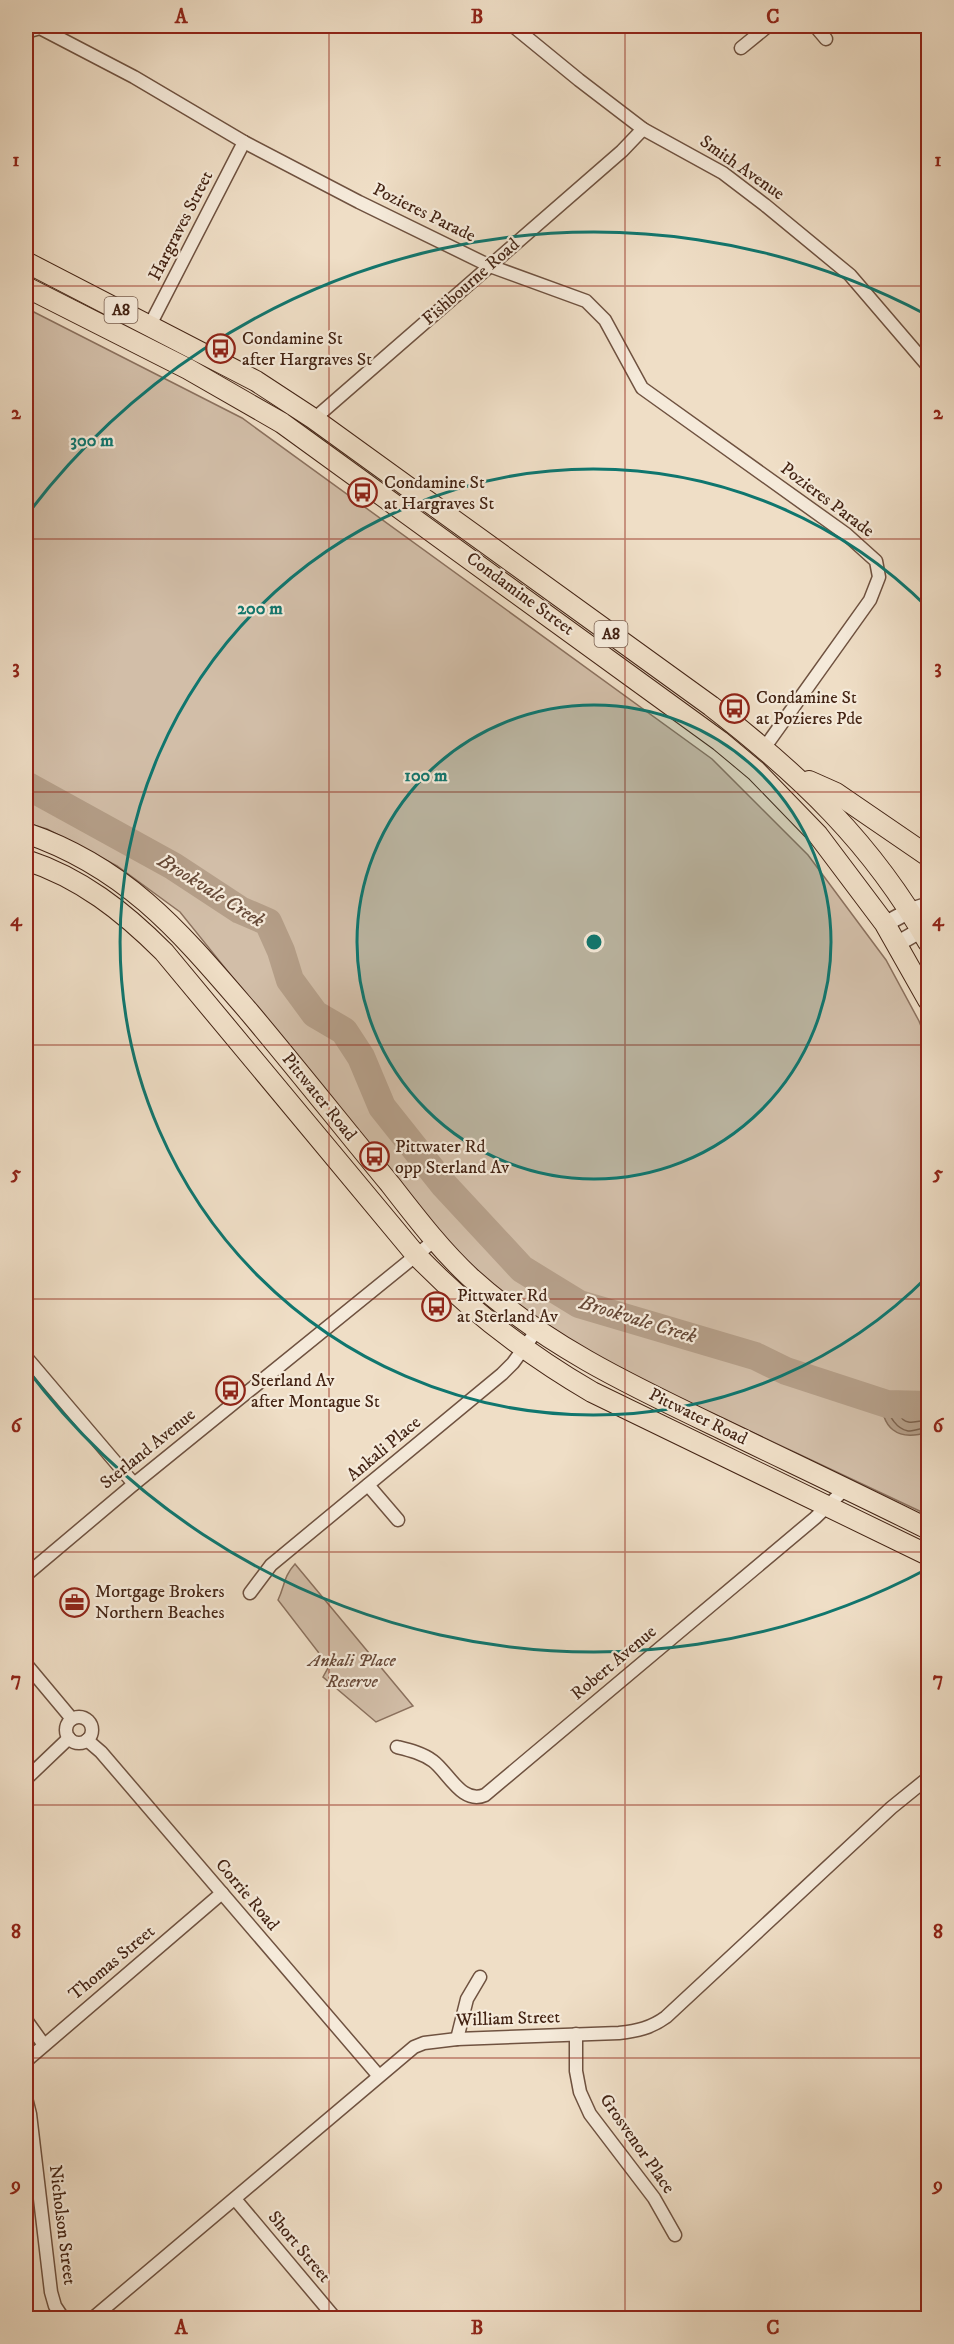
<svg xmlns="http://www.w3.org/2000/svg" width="954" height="2344" viewBox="0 0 954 2344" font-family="'IM FELL DW Pica',serif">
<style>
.green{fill:#d2bea8;stroke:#8b715e;stroke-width:1.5}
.water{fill:#b59f89;stroke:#886e5a;stroke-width:1.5}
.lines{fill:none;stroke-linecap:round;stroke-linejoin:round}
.shore{stroke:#7c624e;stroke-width:1.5}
.river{stroke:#b59f89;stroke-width:28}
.minor-casing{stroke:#6f5240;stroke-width:15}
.tertiary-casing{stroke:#6f5240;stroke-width:18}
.primary-casing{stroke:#442414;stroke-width:22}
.trunk-casing{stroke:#442414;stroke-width:22}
.minor{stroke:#f5eada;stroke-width:12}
.tertiary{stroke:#f5eada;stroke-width:15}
.primary{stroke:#efdec6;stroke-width:20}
.trunk{stroke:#efdec6;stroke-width:20}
.grid{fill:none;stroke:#8f2418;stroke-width:1.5;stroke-opacity:0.55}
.ring{fill:none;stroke:#0f766e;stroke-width:3}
.labels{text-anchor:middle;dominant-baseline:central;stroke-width:4.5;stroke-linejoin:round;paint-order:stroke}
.shield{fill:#f5eada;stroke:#795f4f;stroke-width:1.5}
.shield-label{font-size:16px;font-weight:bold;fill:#442414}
.street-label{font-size:18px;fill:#442414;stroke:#f5eada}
.poi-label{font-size:18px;fill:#442414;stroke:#f5eada;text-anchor:start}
.park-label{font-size:18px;font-style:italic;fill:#684a39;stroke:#f5eada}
.water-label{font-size:20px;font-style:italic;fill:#664937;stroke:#f5eada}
.centre{fill:#0f766e;stroke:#f5eada;stroke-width:3}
.ring-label{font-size:18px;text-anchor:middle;font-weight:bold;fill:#0f766e;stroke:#f5eada;stroke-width:4.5;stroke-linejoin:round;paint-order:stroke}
.neatline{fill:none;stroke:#8f2418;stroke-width:2}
.grid-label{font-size:20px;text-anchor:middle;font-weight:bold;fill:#8f2418}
</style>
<rect width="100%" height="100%" fill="#efdec6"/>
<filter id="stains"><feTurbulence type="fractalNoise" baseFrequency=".00333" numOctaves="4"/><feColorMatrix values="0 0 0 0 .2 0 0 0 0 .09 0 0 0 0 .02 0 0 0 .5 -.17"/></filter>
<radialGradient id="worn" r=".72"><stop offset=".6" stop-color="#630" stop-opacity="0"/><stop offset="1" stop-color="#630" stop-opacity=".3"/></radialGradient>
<!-- green -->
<g class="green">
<path d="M26,308L242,418L712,759L808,855L886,960L919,1021L928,1044V1515L605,1363L505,1296L444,1240L180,912L117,866L47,829L26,823Z"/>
<path d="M295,1564L413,1706L376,1722L323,1677L329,1666L278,1600C285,1586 283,1577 295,1564Z"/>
</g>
<!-- water -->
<path class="water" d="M881,1396L926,1399L928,1397V1432C897,1442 881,1428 881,1396Z"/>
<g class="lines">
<!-- shore -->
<g class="shore">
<path d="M928,1404L890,1402L887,1405C888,1416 897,1429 908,1431C914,1431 922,1428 928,1427"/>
<path d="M928,1412L901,1411L899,1414C905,1427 917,1421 928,1420"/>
</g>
<!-- river -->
<path class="river" d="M26,785L173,866L240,910L268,922L281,951L290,980L315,1014L344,1031L361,1057L382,1107L444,1185L522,1269L579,1304L755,1356L786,1371L887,1404L928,1405"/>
<defs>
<g id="minor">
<path d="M513,26L579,80L643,129L723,173L765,205L850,275L928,366"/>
<path d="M815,26L826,39"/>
<path d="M26,32L40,28L134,77L244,142L359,202L490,266L586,301L605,320L642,388L846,534L876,561L879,577L870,600L765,747"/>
<path d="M741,48L768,26"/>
<path d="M150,325L244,142"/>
<path d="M314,419L622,151L643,129"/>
<path d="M26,1357L134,1484"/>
<path d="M368,1485L398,1520"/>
<path d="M26,1575L134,1484L435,1240"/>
<path d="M250,1593L271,1565L502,1374L513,1363L537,1330"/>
<path d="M26,1664L72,1719"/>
<circle cx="79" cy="1730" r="13"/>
<path d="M87,1740L101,1752L378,2075"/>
<path d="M397,1747C409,1750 422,1753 433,1761C448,1772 462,1805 485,1795L815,1518L846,1488"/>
<path d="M26,1779L69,1738"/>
<path d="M26,2020L44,2045"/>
<path d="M576,2034V2071L580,2092L590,2114L654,2198L675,2235"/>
<path d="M457,2039L467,1999L480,1977"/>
<path d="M26,2061L222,1893"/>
<path d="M26,2098L30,2114L51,2292L55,2306L63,2318"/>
<path d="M235,2199L335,2318"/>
<path d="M93,2318L414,2047L424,2043L457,2039L619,2033C637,2031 651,2028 666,2017L891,1808L928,1778"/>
</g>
<g id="tertiary">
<path d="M885,924L909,911L928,905"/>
<path d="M897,944L928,926"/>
</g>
<g id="primary">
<path d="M26,833C128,868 181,933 250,1013C297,1069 343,1127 390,1184C415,1216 440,1249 470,1277C546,1346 632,1386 724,1430C792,1463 860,1495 928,1529"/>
<path d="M26,860C81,878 123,911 164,952L416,1255C468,1309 527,1354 592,1392L928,1555"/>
</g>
<g id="trunk">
<path d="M26,262L256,381L314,419L711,706C800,775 872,843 928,942"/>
<path d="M26,287L188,369L282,423L720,741L756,771L818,835L885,924L928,1000"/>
<path d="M809,781L836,793L928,856"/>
</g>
</defs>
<!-- minor casing -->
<use href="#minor" class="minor-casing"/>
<!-- tertiary casing -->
<use href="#tertiary" class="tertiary-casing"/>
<!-- primary casing -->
<use href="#primary" class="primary-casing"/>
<!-- trunk casing -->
<use href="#trunk" class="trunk-casing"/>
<!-- minor -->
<use href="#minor" class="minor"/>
<!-- tertiary -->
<use href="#tertiary" class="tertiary"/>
<!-- primary -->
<use href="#primary" class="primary"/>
<!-- trunk -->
<use href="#trunk" class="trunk"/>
</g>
<!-- grid -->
<path class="grid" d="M329,26V2318M625,26V2318M26,286H928M26,539H928M26,792H928M26,1045H928M26,1299H928M26,1552H928M26,1805H928M26,2058H928"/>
<!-- distance rings -->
<circle cx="594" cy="942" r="237" fill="#0f766e" fill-opacity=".12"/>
<g class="ring">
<circle cx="594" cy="942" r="237"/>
<path d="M928 1276A473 473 0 1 1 928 608"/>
<path d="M927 1569A710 710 0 0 1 27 1369M27 515A710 710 0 0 1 927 315"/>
</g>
<!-- icons -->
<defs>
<symbol id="bus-ring" viewBox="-11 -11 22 22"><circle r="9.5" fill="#f5eada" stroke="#8f2418" stroke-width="1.5"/><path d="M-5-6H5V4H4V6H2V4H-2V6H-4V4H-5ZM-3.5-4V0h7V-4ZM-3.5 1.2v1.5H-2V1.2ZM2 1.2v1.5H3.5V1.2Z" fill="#8f2418"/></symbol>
<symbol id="office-ring" viewBox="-11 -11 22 22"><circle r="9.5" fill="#f5eada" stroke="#8f2418" stroke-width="1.5"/><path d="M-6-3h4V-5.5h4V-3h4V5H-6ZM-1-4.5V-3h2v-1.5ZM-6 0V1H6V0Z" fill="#8f2418"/></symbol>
</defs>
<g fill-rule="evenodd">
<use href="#bus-ring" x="204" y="332" width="33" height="33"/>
<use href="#bus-ring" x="346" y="476" width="33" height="33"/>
<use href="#bus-ring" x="718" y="692" width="33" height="33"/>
<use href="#bus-ring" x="358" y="1140" width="33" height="33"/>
<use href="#bus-ring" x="420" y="1290" width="33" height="33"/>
<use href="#bus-ring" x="214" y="1374" width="33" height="33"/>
<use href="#office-ring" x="58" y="1586" width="33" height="33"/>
</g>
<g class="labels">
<!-- shield labels -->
<g class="shield">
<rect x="104.5" y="297" width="33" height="26" rx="4.5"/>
<rect x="594.5" y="621" width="33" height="26" rx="4.5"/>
</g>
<g class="shield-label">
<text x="121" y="310">A8</text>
<text x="611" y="634">A8</text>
</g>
<!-- street labels -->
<g class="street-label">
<text transform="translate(742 168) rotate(35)">Smith Avenue</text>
<text transform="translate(424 213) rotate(26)">Pozieres Parade</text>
<text transform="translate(181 226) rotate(-63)">Hargraves Street</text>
<text transform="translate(471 282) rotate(-41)">Fishbourne Road</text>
<text transform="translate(827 500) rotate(37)">Pozieres Parade</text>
<text transform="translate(520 594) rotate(36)">Condamine Street</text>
<text transform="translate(319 1097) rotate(51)">Pittwater Road</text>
<text transform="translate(698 1417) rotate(26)">Pittwater Road</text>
<text transform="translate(148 1449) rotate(-39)">Sterland Avenue</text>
<text transform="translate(384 1449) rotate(-40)">Ankali Place</text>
<text transform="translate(614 1663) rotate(-40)">Robert Avenue</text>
<text transform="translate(247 1895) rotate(50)">Corrie Road</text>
<text transform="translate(112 1963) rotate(-40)">Thomas Street</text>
<text transform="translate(508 2019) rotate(-2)">William Street</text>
<text transform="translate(637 2144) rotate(55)">Grosvenor Place</text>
<text transform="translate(62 2225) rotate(83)">Nicholson Street</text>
<text transform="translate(299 2247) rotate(50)">Short Street</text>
</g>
<!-- poi labels -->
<g class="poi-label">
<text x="242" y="339">Condamine St<tspan x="242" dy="21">after Hargraves St</tspan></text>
<text x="384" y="483">Condamine St<tspan x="384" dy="21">at Hargraves St</tspan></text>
<text x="756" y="698">Condamine St<tspan x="756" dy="21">at Pozieres Pde</tspan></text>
<text x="395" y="1147">Pittwater Rd<tspan x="395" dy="21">opp Sterland Av</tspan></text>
<text x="457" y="1296">Pittwater Rd<tspan x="457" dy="21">at Sterland Av</tspan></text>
<text x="251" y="1381">Sterland Av<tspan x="251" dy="21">after Montague St</tspan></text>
<text x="95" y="1592">Mortgage Brokers<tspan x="95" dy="21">Northern Beaches</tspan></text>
</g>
<!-- park labels -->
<g class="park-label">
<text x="352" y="1661">Ankali Place<tspan x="352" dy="21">Reserve</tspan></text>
</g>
<!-- water labels -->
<g class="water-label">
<text transform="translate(211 891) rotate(32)">Brookvale Creek</text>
<text transform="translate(638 1320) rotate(17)">Brookvale Creek</text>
</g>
</g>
<circle cx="594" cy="942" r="9" class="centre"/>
<g class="ring-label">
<text x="92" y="446">300 m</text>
<text x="260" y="614">200 m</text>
<text x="426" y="781">100 m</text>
</g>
<!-- margin -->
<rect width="954" height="2344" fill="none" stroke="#efdec6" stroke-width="66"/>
<rect x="33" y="33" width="888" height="2278" class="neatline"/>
<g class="grid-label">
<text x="181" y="23">A</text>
<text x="477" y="23">B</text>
<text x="773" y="23">C</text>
<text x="16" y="166">1</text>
<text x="938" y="166">1</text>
<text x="16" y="419">2</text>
<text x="938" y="419">2</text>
<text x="16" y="673">3</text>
<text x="938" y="673">3</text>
<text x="16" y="926">4</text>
<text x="938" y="926">4</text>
<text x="16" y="1179">5</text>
<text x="938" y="1179">5</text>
<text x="16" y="1432">6</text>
<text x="938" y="1432">6</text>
<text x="16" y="1685">7</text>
<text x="938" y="1685">7</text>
<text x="16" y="1938">8</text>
<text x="938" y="1938">8</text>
<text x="16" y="2191">9</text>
<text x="938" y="2191">9</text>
<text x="181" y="2334">A</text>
<text x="477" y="2334">B</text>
<text x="773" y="2334">C</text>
</g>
<rect width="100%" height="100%" filter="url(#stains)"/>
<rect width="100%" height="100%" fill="url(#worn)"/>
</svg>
